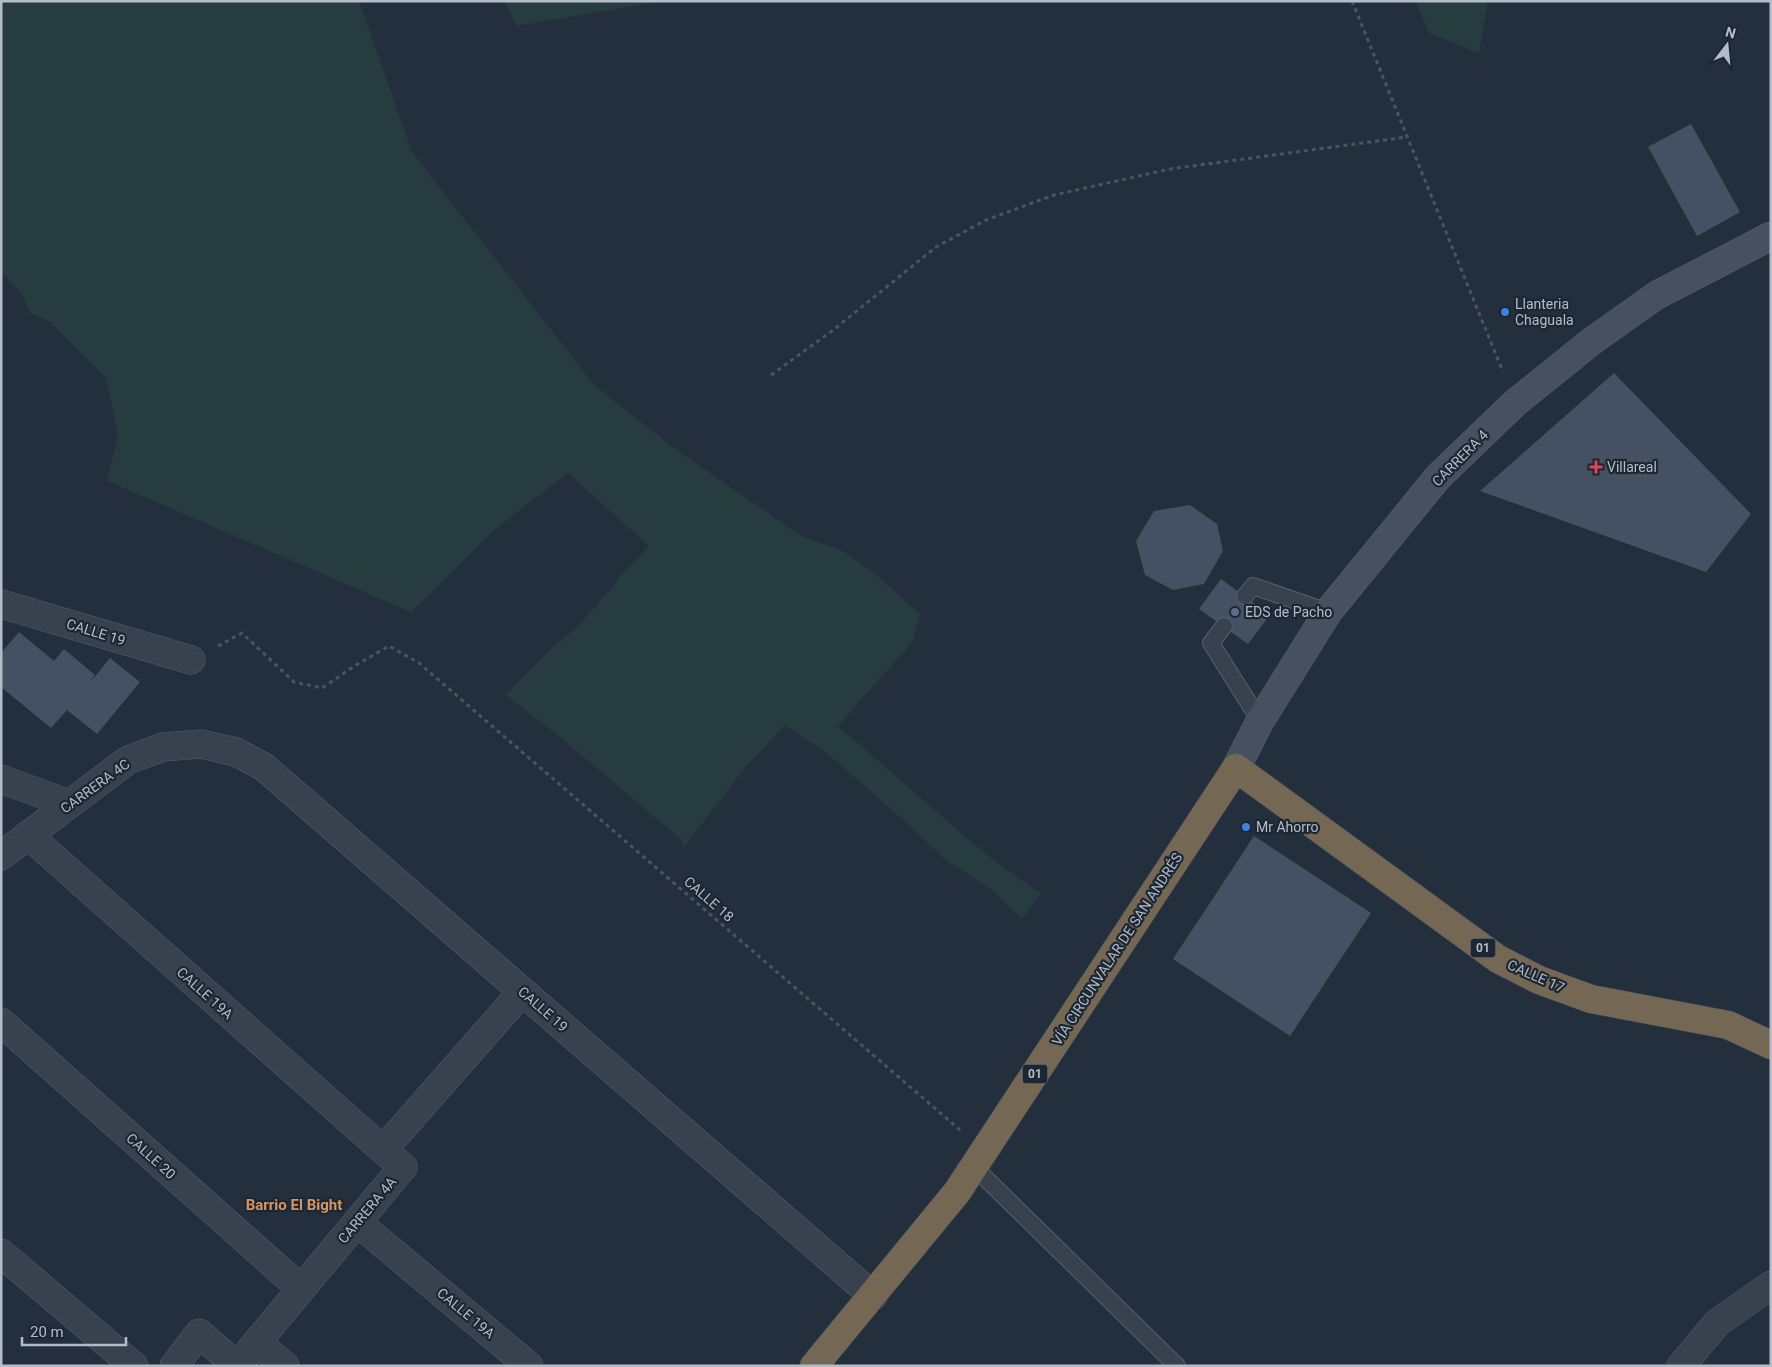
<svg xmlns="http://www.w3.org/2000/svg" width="1772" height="1367" viewBox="0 0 1772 1367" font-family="Roboto,sans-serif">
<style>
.green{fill:#263c3f}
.building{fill:#455162}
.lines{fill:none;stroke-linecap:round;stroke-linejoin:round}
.lane-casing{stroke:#565f6c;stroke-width:18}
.street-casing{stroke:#565f6c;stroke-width:29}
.secondary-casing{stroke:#565f6c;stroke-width:29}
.highway-casing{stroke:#434c59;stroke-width:29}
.path{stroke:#44595c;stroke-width:3;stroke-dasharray:4 4;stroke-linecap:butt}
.lane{stroke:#38414e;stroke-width:16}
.street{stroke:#38414e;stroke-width:28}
.secondary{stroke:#465061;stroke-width:28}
.highway{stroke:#746855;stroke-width:28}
.shop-dot{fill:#3f7fe0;stroke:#1d2633;stroke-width:2}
.health-dot{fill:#e0444e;stroke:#1d2633;stroke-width:2}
.service-dot{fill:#5c6f8a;stroke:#1d2633;stroke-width:2}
.labels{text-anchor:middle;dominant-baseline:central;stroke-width:4.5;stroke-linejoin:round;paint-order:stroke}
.shield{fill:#1d2633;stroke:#878f9c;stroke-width:1}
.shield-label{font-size:12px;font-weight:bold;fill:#b4bcc9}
.poi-label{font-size:14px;fill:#b4bcc9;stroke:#1d2633;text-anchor:start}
.street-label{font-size:14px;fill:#b4bcc9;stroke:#1d2633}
.neighbourhood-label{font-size:15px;font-weight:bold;fill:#d59563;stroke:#1d2633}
</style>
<rect width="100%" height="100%" fill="#242f3e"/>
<!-- green -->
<g class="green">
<path d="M1,1H359L412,152L595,386L678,451L803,537L843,551L873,572L920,614L913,641L838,726L982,851L1031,887L1041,893L1022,919L991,889L947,861L900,817L828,754L785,725L744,769L684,847L682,840L561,738L506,695L544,655L577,627L610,590L620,576L649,546L568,473L499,526L411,612L107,481L118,434L106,378L74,347L51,322L30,313C25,297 15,284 1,273Z"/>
<path d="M505,1H664L516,26Z"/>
<path d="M1415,1H1488L1479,53L1429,33Z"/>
</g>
<!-- building -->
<g class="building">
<path d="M1691,124L1740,212L1697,236L1648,147Z"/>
<path d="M1614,373L1751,514L1706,572L1480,491Z"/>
<path d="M1190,505L1217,524L1223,551L1204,584L1173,590L1145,575L1136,541L1154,511Z"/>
<path d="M1221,579L1270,615L1248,644L1199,609Z"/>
<path d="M19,632L54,661L64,649L95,675L89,684L110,658L140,682L97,734L67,710L51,728L1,687V653Z"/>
<path d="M1254,836L1371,913L1290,1036L1173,959Z"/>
</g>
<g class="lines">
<defs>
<g id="lane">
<path d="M1245,596L1253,586L1328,612"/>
<path d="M1224,626L1211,643L1260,721"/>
<path d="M974,1167L1177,1366"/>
</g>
<g id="street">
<path d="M1,604L191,660"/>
<path d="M1,779L69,804"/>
<path d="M28,835L383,1150"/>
<path d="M1,856L128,760L163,747L201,744L236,752L264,767L873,1296"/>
<path d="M1,1022L301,1289"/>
<path d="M357,1222L529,1366"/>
<path d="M1,1253L134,1366"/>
<path d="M257,1342L285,1366"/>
<path d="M174,1366L199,1333L237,1366"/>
<path d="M237,1366L403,1167L383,1150L522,992"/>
<path d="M1681,1366L1717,1323L1771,1285"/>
</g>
<path id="secondary" d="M1236,768L1260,721L1328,612L1438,477L1515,403L1592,341L1657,295L1771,236"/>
<path id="highway" d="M814,1366L957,1192L1236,768L1498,959L1539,980L1591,999L1728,1025L1771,1045"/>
</defs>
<!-- lane casing -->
<use href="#lane" class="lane-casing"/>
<!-- street casing -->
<use href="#street" class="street-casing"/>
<!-- secondary casing -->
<use href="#secondary" class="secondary-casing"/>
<!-- highway casing -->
<use href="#highway" class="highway-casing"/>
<!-- path -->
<g class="path">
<path d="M1352,1L1503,372"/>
<path d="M771,375L832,331L936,247L986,220L1054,195L1170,169L1407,137"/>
<path d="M218,646L242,633L294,682L322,688L356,665L389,646L419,663L960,1130"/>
</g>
<!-- lane -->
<use href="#lane" class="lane"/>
<!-- street -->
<use href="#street" class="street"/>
<!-- secondary -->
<use href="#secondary" class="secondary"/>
<!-- highway -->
<use href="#highway" class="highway"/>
</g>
<!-- markers -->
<g class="shop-dot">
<circle cx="1505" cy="312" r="5"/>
<circle cx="1246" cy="827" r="5"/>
</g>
<path class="health-dot" d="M1593.5 459.5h5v5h5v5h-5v5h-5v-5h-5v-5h5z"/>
<circle class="service-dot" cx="1235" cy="612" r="5"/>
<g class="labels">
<!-- shield labels -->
<g class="shield">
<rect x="1470.5" y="938.5" width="25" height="19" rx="4"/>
<rect x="1022.5" y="1064.5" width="25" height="19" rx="4"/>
</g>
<g class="shield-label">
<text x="1483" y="948">01</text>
<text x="1035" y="1074">01</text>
</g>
<!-- poi labels -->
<g class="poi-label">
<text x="1515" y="304">Llanteria<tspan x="1515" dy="16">Chaguala</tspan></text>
<text x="1607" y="467">Villareal</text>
<text x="1245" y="612">EDS de Pacho</text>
<text x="1256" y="827">Mr Ahorro</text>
</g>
<!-- street labels -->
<g class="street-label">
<text transform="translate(1460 458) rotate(-45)">CARRERA 4</text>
<text transform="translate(96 632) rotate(17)">CALLE 19</text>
<text transform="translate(95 786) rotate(-36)">CARRERA 4C</text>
<text transform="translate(709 899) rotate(41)">CALLE 18</text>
<text transform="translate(1117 949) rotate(-57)">VÍA CIRCUNVALAR DE SAN ANDRÉS</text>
<text transform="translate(1536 976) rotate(24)">CALLE 17</text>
<text transform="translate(205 993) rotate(42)">CALLE 19A</text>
<text transform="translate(543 1009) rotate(41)">CALLE 19</text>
<text transform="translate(151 1156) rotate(42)">CALLE 20</text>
<text transform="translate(367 1210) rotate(-50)">CARRERA 4A</text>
<text transform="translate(466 1313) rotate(40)">CALLE 19A</text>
</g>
<!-- neighbourhood labels -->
<g class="neighbourhood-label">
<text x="294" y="1205">Barrio El Bight</text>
</g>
</g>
<!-- border -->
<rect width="1772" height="1367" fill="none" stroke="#b4bcc9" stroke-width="5"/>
<!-- north arrow -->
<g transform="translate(1727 45) rotate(16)" stroke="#1d2633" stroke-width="4" paint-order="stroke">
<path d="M0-4L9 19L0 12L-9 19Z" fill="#b4bcc9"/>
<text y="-8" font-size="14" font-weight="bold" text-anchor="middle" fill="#b4bcc9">N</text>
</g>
<!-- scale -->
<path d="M22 1337v8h104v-8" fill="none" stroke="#b4bcc9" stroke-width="2.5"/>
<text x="30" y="1337" font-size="15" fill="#b4bcc9" stroke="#1d2633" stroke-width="4" paint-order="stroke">20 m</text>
</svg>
